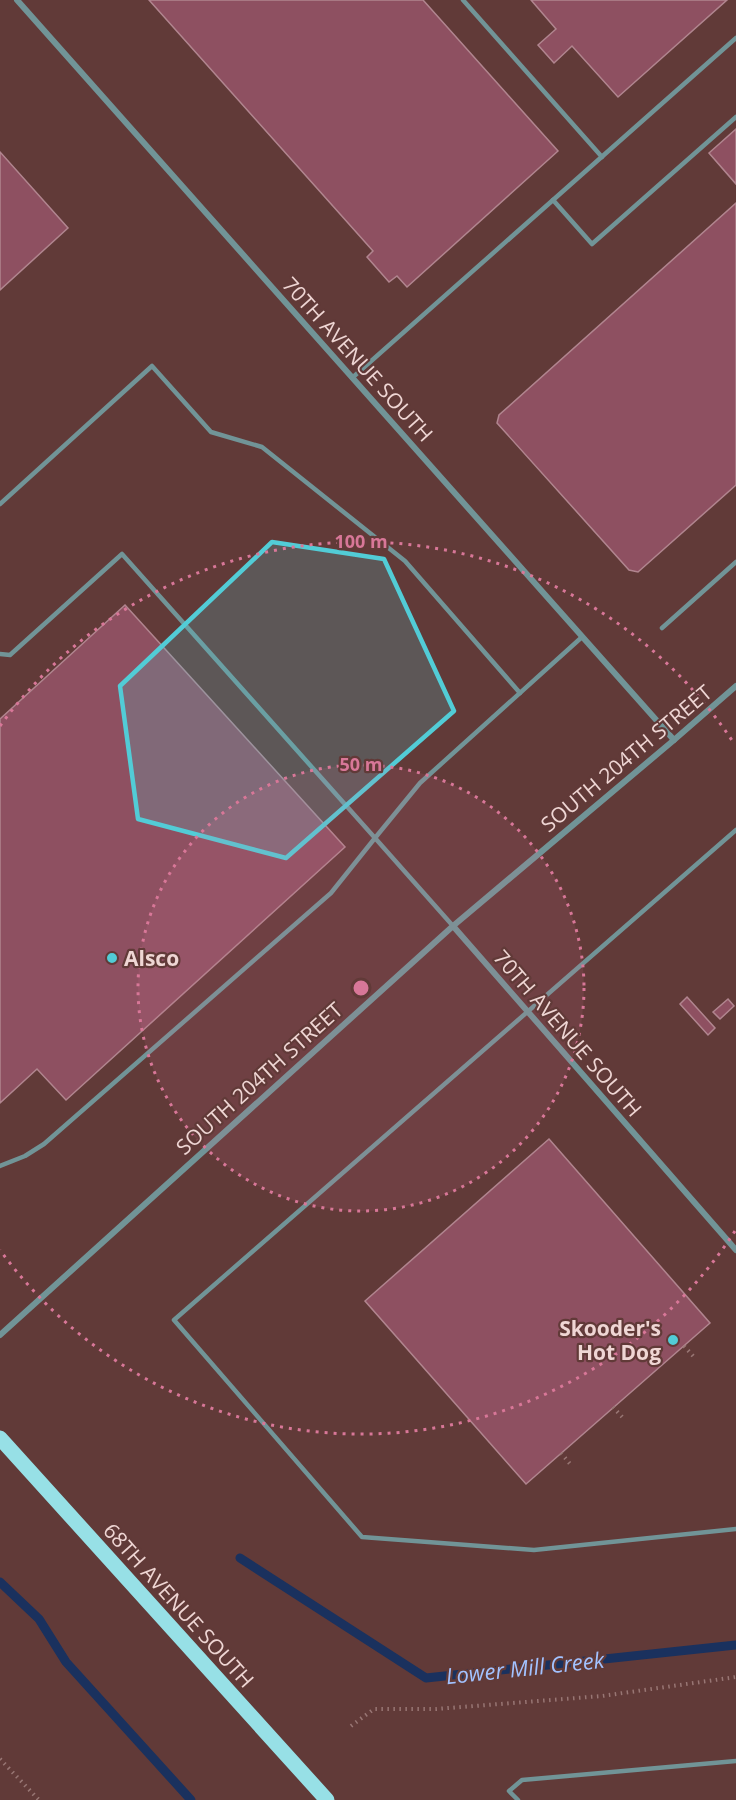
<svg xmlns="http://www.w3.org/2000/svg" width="736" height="1800" viewBox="0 0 736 1800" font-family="'Open Sans',sans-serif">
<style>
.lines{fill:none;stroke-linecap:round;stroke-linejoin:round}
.stream{stroke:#1a315e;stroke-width:9}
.building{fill:#8e5061;stroke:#b1858f;stroke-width:1.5}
.path{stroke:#987674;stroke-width:4;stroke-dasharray:1.5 4.5;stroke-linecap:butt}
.lane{stroke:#719497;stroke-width:4.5}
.street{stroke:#719497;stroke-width:6}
.primary{stroke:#97e0e6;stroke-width:15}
.marked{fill:#52ccd6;fill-opacity:0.2;stroke:#52ccd6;stroke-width:4.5;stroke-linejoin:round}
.ring{fill:none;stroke:#d87798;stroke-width:3;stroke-dasharray:3 6}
.poi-dot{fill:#52ccd6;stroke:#613a38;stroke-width:2}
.labels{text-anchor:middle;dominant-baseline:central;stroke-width:4.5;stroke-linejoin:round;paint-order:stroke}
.street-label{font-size:21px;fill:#efd6d4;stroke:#613a38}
.poi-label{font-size:21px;font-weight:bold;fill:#efd6d4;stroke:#613a38;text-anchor:start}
.water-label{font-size:22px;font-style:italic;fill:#a2c2ff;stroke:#613a38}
.centre{fill:#d87798;stroke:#613a38;stroke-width:3}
.ring-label{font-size:18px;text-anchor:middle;font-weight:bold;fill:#d87798;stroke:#613a38;stroke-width:4.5;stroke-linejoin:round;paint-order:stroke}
</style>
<rect width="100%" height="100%" fill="#613a38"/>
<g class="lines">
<!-- stream -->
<g class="stream">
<path d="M240,1558L426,1678L736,1645"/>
<path d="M0,1582L39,1619L66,1662L191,1800"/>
</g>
</g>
<!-- building -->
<g class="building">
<path d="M149,0H423L558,151L407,287L397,276L389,282L367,257L373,251Z"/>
<path d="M531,0H727L618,97L572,46L554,63L538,45L556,29Z"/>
<path d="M736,129V184L709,153Z"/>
<path d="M0,152L68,228L0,290Z"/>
<path d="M736,203V485L638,572L629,570L497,423L499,415Z"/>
<path d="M125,605L345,847L66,1100L37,1069L0,1103V719Z"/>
<path d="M687,997L715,1028L708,1035L680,1004Z"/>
<path d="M728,999L734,1006L720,1019L713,1012Z"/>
<path d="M549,1139L710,1323L526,1484L365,1301Z"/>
</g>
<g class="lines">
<!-- path -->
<g class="path">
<path d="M684,1346L694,1357"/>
<path d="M613,1407L624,1419"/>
<path d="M561,1453L571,1465"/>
<path d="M351,1726L374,1709H436L602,1696L736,1677"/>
<path d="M0,1759L39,1800"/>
</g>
<!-- lane -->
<g class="lane">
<path d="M463,0L602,157"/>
<path d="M553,200L592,244L736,117"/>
<path d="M352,378L736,38"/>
<path d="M0,504L152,366L211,432L262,447L405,561L520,693"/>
<path d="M662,628L736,562"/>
<path d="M0,654L10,655L122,554L375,838L420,783L582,637"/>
<path d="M736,830L174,1320L362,1537L534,1550L736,1529"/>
<path d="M0,1166L25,1156L44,1144L331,893L375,838L453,926"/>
<path d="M518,1800L509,1791L522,1780L736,1761"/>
</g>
<!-- street -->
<g class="street">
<path d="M17,0L674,740"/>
<path d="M453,926L736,1250"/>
<path d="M0,1335L453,926L674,740L736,686"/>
</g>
<!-- primary -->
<path class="primary" d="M0,1438L327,1800"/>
</g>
<!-- marked area -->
<path class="marked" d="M272,542L384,559L454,711L286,858L138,819L120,686Z"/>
<!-- distance rings -->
<circle cx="361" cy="988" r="223" fill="#d87798" fill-opacity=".12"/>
<g class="ring">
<circle cx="361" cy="988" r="223"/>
<path d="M735 1231A446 446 0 0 1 0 1250M0 726A446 446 0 0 1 735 745"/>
</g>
<!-- markers -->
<g class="poi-dot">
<circle cx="112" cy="958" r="6"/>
<circle cx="673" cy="1340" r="6"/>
</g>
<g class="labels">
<!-- street labels -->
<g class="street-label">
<text transform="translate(358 359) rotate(48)">70TH AVENUE SOUTH</text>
<text transform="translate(626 758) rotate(-40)">SOUTH 204TH STREET</text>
<text transform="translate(568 1033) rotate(49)">70TH AVENUE SOUTH</text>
<text transform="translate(259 1078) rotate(-42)">SOUTH 204TH STREET</text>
<text transform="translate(179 1605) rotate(48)">68TH AVENUE SOUTH</text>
</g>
<!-- poi labels -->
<g class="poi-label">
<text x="124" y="958">Alsco</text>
<text x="661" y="1328" text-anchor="end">Skooder's<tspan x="661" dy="24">Hot Dog</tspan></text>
</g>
<!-- water labels -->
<g class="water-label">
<text transform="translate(525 1667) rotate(-6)">Lower Mill Creek</text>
</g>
</g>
<circle cx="361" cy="988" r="9" class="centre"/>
<g class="ring-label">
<text x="361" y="548">100 m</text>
<text x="361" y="771">50 m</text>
</g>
</svg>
